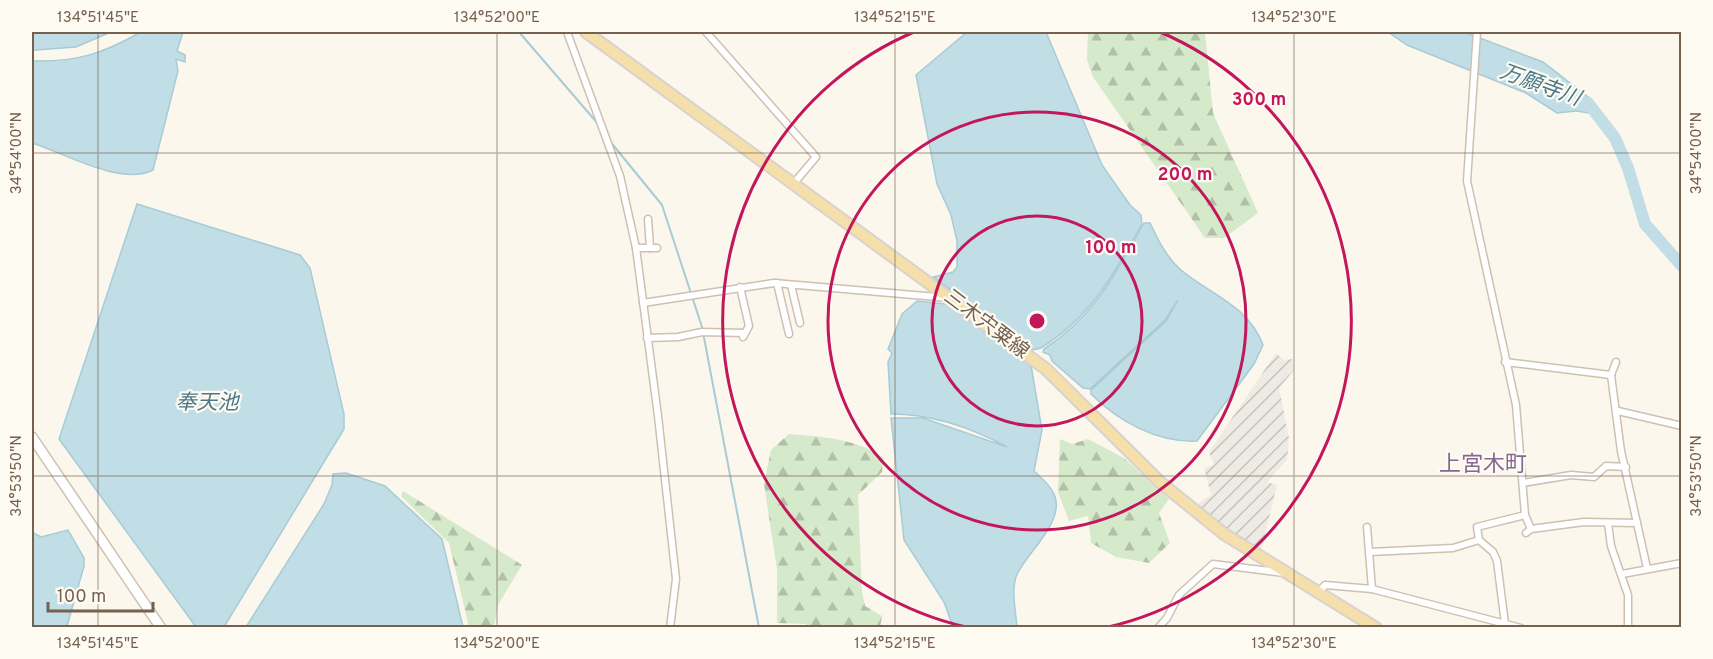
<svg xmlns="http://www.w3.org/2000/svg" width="1713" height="659" viewBox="0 0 1713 659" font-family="Overpass,'Noto Sans JP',sans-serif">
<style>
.industrial{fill:url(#industrial-furrows)}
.forest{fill:url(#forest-firs)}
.water{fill:#c1dde5;stroke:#a8cbd6;stroke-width:1.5}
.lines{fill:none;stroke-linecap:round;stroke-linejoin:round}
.stream{stroke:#a8cbd6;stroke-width:2}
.river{stroke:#c1dde5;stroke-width:12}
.street-casing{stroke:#cec0b2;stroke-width:9}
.secondary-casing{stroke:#d0c1b0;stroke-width:12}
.primary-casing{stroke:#d9d2ce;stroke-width:14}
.street{stroke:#fff;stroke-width:6}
.secondary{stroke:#fff;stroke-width:9}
.primary{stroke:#f5dfaa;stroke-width:10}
.ticks{fill:none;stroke:#766050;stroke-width:1.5;stroke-opacity:0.45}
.ring{fill:none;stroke:#c2185b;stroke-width:3}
.labels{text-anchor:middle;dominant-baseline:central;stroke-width:4.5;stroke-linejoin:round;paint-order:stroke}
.street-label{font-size:20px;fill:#766050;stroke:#fefbf3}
.water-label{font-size:21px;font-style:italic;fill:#4a7988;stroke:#fefbf3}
.quarter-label{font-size:22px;fill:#876891;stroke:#fefbf3}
.centre{fill:#c2185b;stroke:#fefbf3;stroke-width:3}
.ring-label{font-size:18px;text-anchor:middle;font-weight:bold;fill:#c2185b;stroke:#fefbf3;stroke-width:4.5;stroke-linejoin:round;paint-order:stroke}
.neatline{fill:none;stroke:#766050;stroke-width:2}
.ticks-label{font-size:15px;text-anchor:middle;fill:#766050}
</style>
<defs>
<pattern id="industrial-furrows" width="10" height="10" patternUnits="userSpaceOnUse" patternTransform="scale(1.5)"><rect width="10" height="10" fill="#eeeae4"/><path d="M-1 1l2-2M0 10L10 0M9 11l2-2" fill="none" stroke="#c5c1bb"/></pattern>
<pattern id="forest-firs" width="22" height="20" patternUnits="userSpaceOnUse" patternTransform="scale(1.5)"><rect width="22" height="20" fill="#d5e9cb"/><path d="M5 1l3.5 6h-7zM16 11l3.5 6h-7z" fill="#b1c0a7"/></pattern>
</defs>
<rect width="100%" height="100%" fill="#fcf7ec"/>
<!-- industrial -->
<path class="industrial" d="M1276,353L1284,360L1293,359L1294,370L1279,388L1289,438L1287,460L1267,482L1277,485L1260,555L1194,506L1211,495L1204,468L1214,465L1209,452Z"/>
<!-- forest -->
<g class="forest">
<path d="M1088,32H1205L1213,113L1258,213L1224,238H1205L1093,77L1087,60Z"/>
<path d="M789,434C822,437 856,438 884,458L882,472L858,495L862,592L865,606L882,616L880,627L808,628L806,624L777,623V570L764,484L771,450Z"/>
<path d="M1060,439L1072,444L1088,439L1124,458L1169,499L1159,513L1170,543L1149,563L1116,557L1091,543L1088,516L1069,521L1058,492Z"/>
<path d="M403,491L522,565L498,605L494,627H469L449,543L401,496Z"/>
</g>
<!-- water -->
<g class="water">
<path d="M32,32H111L76,47L36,50H32Z"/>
<path d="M141,32H183L177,51L185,55V62L176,59L178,71L153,170C121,187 63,152 32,143V61C77,62 102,54 141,32Z"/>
<path d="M967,32H1046L1102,165L1130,205L1141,215L1142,224C1114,274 1091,317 1041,348L1033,350L933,277L953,272L957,267V241L951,215L937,184L916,75Z"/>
<path d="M1388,32H1464L1543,62L1592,100L1600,111L1596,114L1576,111L1557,113L1526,93L1407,45Z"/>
<path d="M137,204L300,255L310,268L344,414V429L224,627H196L59,439Z"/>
<path d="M1144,223H1150C1158,240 1167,258 1181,270C1211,295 1248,305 1263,345L1254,364L1197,441C1157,443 1118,421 1091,394V390L1166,321L1178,300L1165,320L1090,389L1083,388L1052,361L1050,355L1043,352L1044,349C1095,316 1115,274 1144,223Z"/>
<path d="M917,301L946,304L1031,365L1042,430L1034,471C1040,477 1049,484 1053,492C1069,521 1023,555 1016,577C1011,592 1016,612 1017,627H953L944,602L904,540L891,418H923L1007,447C972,428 931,414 891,414L888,362L892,353L888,349L902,314Z"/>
<path d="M346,473L385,486L442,539L463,627H246L324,504L332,485L333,474Z"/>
<path d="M68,530L84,558V566L68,623L66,627H32V532L41,537Z"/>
</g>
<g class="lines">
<!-- stream -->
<g class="stream">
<path d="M519,32L599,125"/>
<path d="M609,140L662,205L702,327L759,628"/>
</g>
<!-- river -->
<path class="river" d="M1588,103L1615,138L1628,168L1645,224L1682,266"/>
<defs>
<g id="street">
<path d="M567,32L620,176L636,248L658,416L676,579L670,628"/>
<path d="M706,32L816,157L794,183"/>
<path d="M1477,32L1467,181L1516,405L1525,515L1531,529"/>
<path d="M648,219L650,248"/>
<path d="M636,248H657"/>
<path d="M777,283L789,334"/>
<path d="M791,285L800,323"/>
<path d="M740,287L749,326L743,337"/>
<path d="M643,303L774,283L949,298"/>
<path d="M647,338L678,337L702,332L745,333"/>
<path d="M1505,362L1611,375"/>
<path d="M1616,362L1611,375L1621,451L1647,568"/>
<path d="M1618,411L1682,426"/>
<path d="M1523,483L1571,475L1594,477L1606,466L1626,467"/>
<path d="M1608,523L1611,546L1628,595V628"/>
<path d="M1367,527L1372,589"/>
<path d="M1526,533L1531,529L1584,522L1637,523"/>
<path d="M1479,540L1493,552L1497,561L1505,624"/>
<path d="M1370,552L1453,548L1479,540L1477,527L1525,515"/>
<path d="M1622,574L1682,563"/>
<path d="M1319,592L1325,585L1372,589L1521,628"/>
<path d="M1158,628L1167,618L1179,595L1213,564L1285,573"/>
</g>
<path id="secondary" d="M32,437L161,628"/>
<path id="primary" d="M586,32L1046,369L1161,483L1224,534L1376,628"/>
</defs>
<!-- street casing -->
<use href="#street" class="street-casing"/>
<!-- secondary casing -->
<use href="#secondary" class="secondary-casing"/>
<!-- primary casing -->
<use href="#primary" class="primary-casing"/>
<!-- street -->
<use href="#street" class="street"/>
<!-- secondary -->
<use href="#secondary" class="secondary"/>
<!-- primary -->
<use href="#primary" class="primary"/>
</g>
<!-- ticks -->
<path class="ticks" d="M98,32V628M497,32V628M895,32V628M1294,32V628M32,153H1682M32,476H1682"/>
<!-- distance rings -->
<g class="ring">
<circle cx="1037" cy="321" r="105"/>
<circle cx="1037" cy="321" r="209"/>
<path d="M966 627A314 314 0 0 1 914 32M1160 32A314 314 0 0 1 1108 627"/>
</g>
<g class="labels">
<!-- street labels -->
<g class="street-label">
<text transform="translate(986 325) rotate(37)">三木宍粟線</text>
</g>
<!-- water labels -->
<g class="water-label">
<text transform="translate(1540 86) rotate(20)">万願寺川</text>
<text x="207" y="403">奉天池</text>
</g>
<!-- quarter labels -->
<g class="quarter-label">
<text x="1483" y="465">上宮木町</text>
</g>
</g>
<circle cx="1037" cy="321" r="9" class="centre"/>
<g class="ring-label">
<text x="1259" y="105">300 m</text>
<text x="1185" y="180">200 m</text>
<text x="1111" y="253">100 m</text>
</g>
<!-- border -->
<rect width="1713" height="659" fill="none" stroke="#fefbf3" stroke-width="66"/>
<!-- scale -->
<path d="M48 602v9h105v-9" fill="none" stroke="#766050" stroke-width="3"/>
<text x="57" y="602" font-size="18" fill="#766050" stroke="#fefbf3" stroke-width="4.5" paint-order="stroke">100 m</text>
<rect x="33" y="33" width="1647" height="593" class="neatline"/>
<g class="ticks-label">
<text x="98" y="22">134°51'45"E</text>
<text x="497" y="22">134°52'00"E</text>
<text x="895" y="22">134°52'15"E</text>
<text x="1294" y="22">134°52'30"E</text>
<text transform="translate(16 153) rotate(-90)" y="5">34°54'00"N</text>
<text transform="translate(1696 153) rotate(-90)" y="5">34°54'00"N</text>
<text transform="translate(16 476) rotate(-90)" y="5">34°53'50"N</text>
<text transform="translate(1696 476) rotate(-90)" y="5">34°53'50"N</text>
<text x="98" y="648">134°51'45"E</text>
<text x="497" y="648">134°52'00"E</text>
<text x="895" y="648">134°52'15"E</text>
<text x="1294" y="648">134°52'30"E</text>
</g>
</svg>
